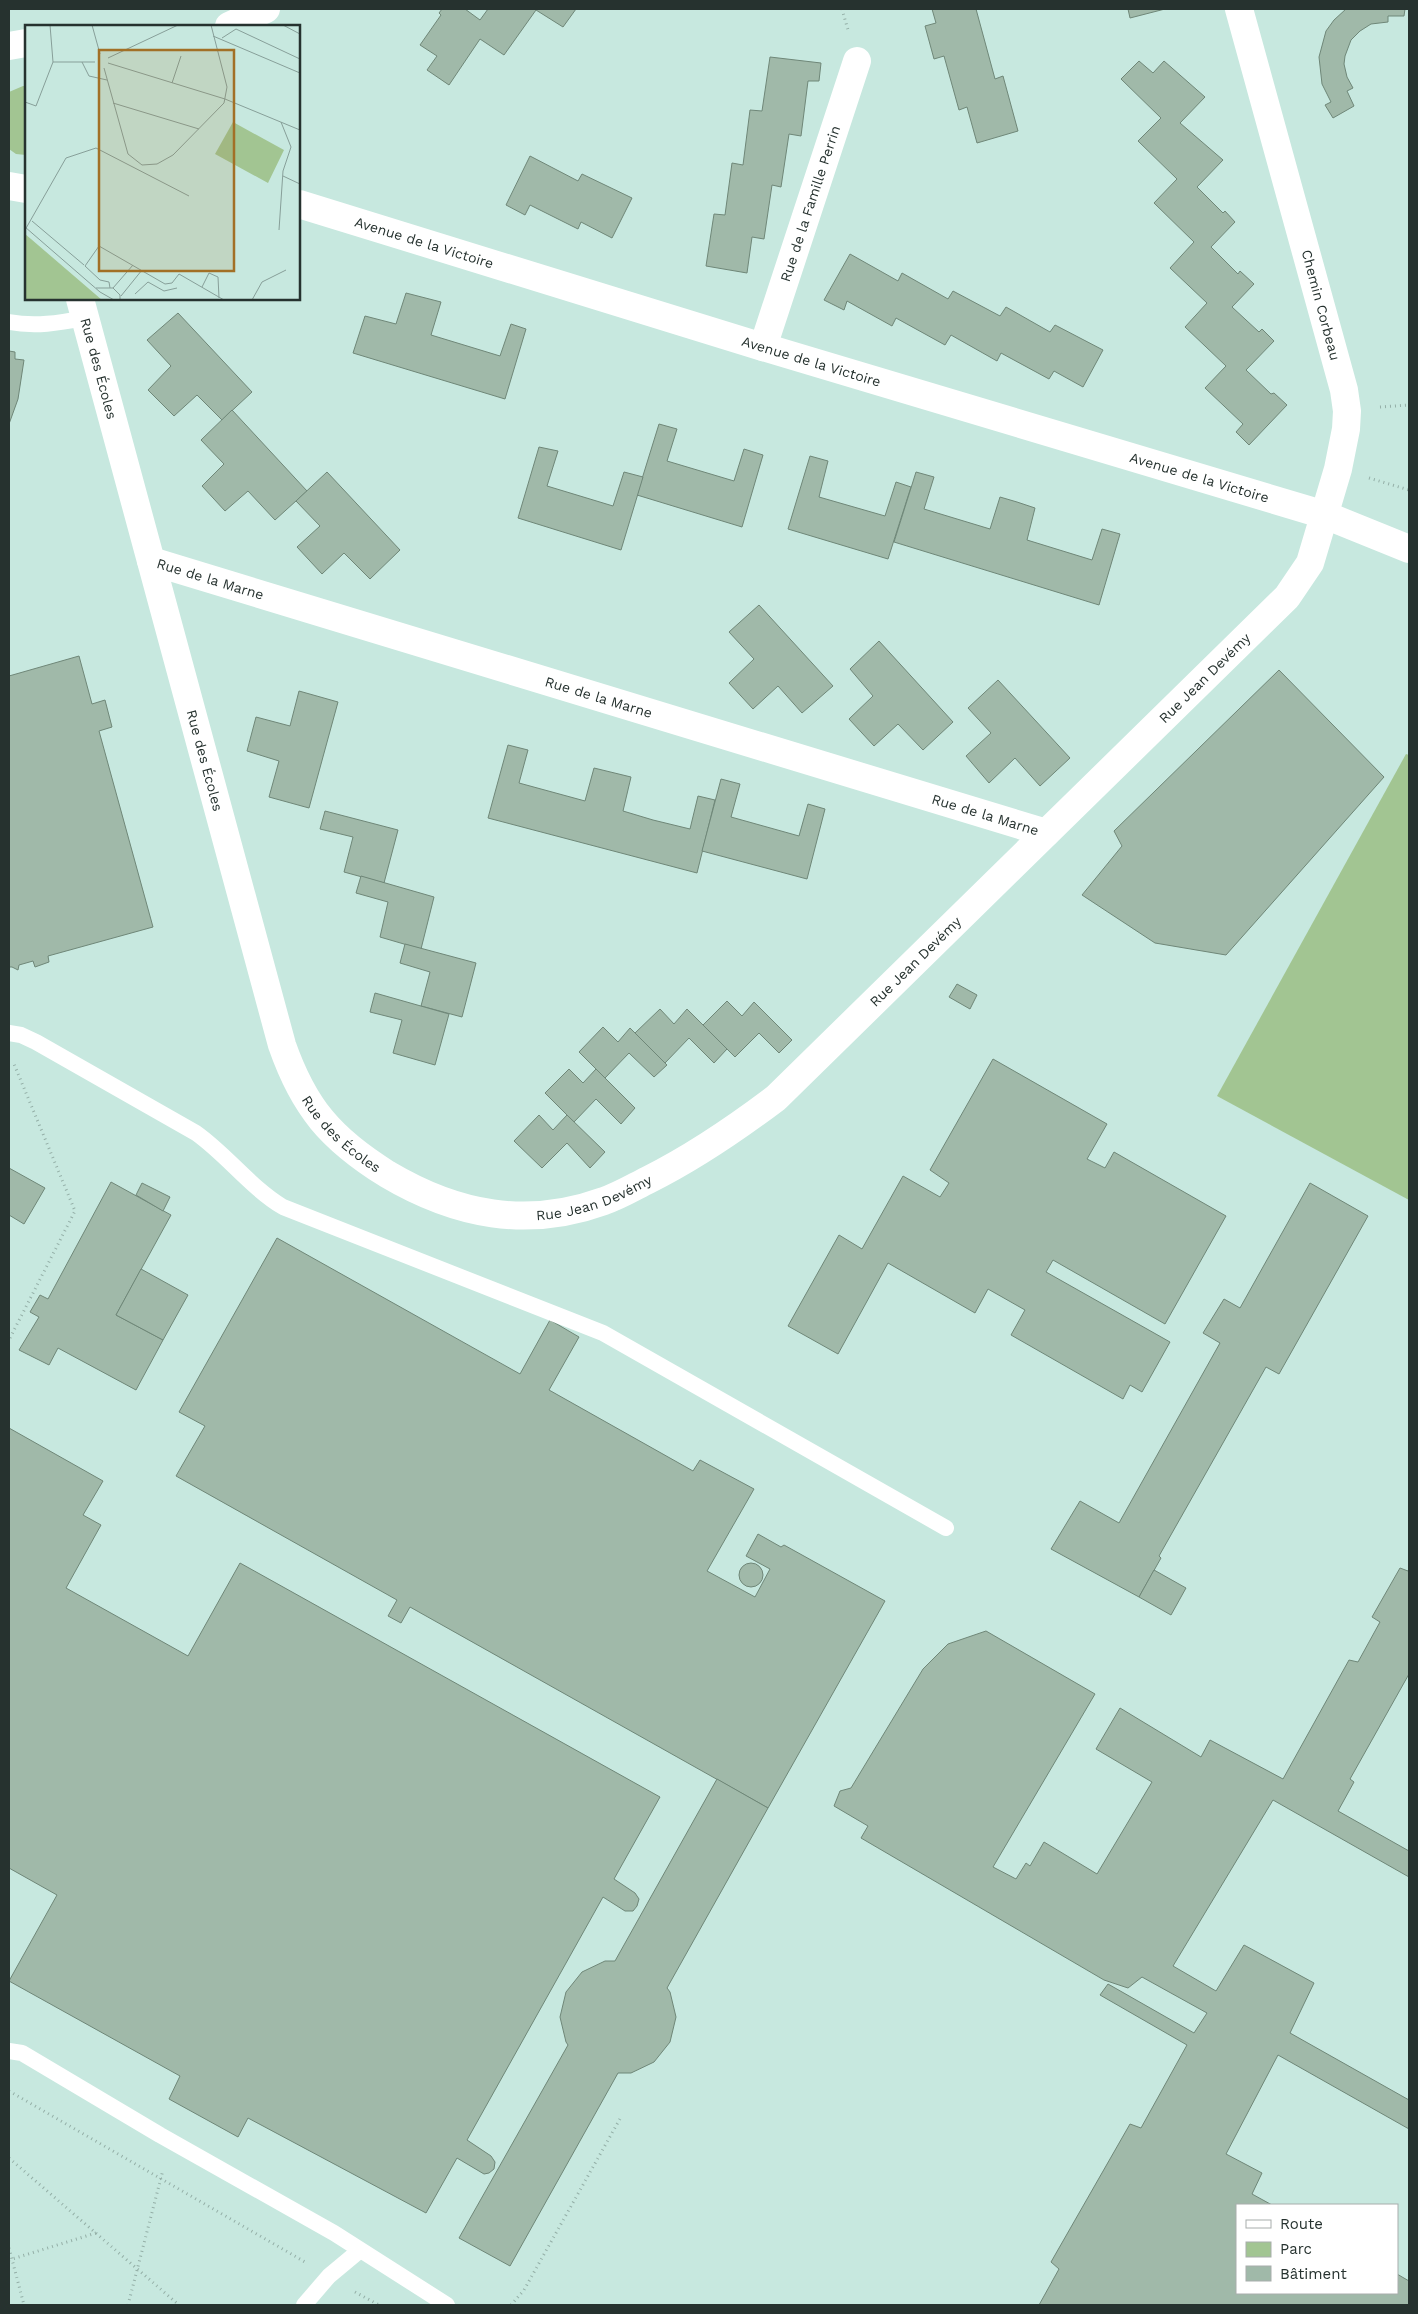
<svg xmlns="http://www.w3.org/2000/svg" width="1418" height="2314" viewBox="0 0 1418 2314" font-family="'Work Sans',sans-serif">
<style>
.green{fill:#a2c592}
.building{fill:#a0b9a9;stroke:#6f8778}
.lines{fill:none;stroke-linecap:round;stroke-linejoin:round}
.path{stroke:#94afa7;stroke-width:3;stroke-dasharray:1 4;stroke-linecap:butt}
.lane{stroke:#fff;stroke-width:16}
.street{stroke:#fff;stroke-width:28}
.labels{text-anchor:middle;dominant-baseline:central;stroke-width:4;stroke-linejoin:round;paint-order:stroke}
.street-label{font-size:14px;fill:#26322f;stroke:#fff}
.inset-road{fill:none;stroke:#879f99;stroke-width:1}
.view{fill:#a27026;fill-opacity:0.15;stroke:#a27026;stroke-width:2.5}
.inset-edge{fill:none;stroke:#26322f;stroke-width:2.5}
</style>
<rect width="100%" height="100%" fill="#c7e8df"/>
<!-- green -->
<g class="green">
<path d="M23,86H26V155L16,154L9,149V92Z"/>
<path d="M1406,754L1409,755V1200L1217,1096Z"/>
</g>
<!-- building -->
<g class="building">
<path d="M442,9H465L480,20L488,9H576L563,27L536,10L504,55L480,39L449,85L427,70L437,56L420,45L441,15L439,13Z"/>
<path d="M932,9H976L995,79L1003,76L1018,131L977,143L967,107L959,110L944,56L934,59L925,26L936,23Z"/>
<path d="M1128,9H1165L1130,18Z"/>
<path d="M1346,9H1405L1404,16H1388V22L1371,24L1360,31L1351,40L1345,56L1344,64L1347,77L1353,88L1347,91L1354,106L1333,118L1325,105L1331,102L1322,84L1319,57L1326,31L1334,20Z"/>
<path d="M770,57L821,63L819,81H808L801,136L789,134L781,187L772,185L764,239L752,237L747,273L706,266L714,214L725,215L732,163L743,165L750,110L762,111Z"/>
<path d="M1139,61L1153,73L1164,61L1205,97L1180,123L1223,160L1197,187L1223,213L1225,211L1235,222L1211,247L1238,274L1240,271L1254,284L1232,307L1259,332L1262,329L1274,341L1246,370L1271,394L1274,393L1287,405L1249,445L1236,432L1243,424L1205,388L1226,366L1185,327L1207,303L1170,268L1194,242L1154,203L1177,179L1138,141L1161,118L1121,79Z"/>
<path d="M530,156L578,181L582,174L632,198L612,238L581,222L578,229L530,205L525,215L506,205Z"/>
<path d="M850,254L898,281L902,273L948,299L953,291L1000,316L1006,307L1050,332L1055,325L1103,350L1083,387L1054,371L1049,379L1001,353L997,361L951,335L945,345L896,318L892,326L847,301L844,310L824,300Z"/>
<path d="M406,293L441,302L431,335L500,356L511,324L526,329L505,399L353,353L365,316L396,324Z"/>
<path d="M178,313L252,392L222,420L197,395L174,416L148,390L171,366L147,340Z"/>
<path d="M9,351L15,352V359L24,360L18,399L9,424Z"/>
<path d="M232,410L307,491L275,520L248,491L225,511L202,486L224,464L201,440Z"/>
<path d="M659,424L677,429L667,461L734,481L744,449L763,455L742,527L637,495Z"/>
<path d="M539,447L558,451L547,486L613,506L624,472L643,477L621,550L518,518Z"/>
<path d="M810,456L828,461L819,497L885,516L896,482L911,487L888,559L788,529Z"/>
<path d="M327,472L400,550L370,579L344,553L322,574L297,547L320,526L296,501Z"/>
<path d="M916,472L934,477L924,509L990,529L1000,497L1017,502L1035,508L1027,540L1092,560L1102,529L1120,534L1099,605L894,542Z"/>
<path d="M759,605L833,686L802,713L778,686L753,709L729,683L754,659L729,632Z"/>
<path d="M879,641L953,722L923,750L898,724L874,746L849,719L873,696L850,669Z"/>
<path d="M79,656L92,704L105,700L112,727L99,731L153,927L48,956L49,962L35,967L33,961L19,965L18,970L12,967H9V676Z"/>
<path d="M1279,670L1384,777L1226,955L1155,943L1082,895L1122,846L1114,831Z"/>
<path d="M998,680L1070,758L1040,786L1015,758L989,783L966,756L991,733L968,708Z"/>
<path d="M299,691L338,702L309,808L269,797L279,761L247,751L256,717L290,726Z"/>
<path d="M508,745L528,750L519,783L585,801L594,768L631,777L623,811L653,820L690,829L698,796L715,800L697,873L488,818Z"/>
<path d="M721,779L740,784L731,817L799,836L808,804L825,809L807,879L702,851Z"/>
<path d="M325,811L398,830L384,883L344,872L353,837L320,829Z"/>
<path d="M361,876L434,897L421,949L380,937L388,902L356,893Z"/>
<path d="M405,944L476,963L462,1017L421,1006L430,972L400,963Z"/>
<path d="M957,984L977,995L970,1009L949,997Z"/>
<path d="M375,993L449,1014L435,1065L393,1053L402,1020L370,1012Z"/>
<path d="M727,1001L742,1016L754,1002L792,1040L779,1053L759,1033L735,1057L703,1025Z"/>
<path d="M660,1009L674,1024L687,1009L727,1049L714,1063L689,1038L665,1063L635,1033Z"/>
<path d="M603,1027L618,1042L630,1028L667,1065L654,1077L629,1053L605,1078L579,1052Z"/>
<path d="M993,1059L1107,1124L1087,1159L1105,1168L1114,1152L1226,1216L1165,1324L1053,1260L1046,1272L1170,1342L1142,1392L1130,1385L1123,1399L1011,1335L1025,1310L988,1289L975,1313L888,1263L838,1354L788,1326L839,1235L862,1249L903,1176L940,1197L949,1183L930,1170Z"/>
<path d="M569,1069L583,1083L596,1069L635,1108L621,1124L596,1099L574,1122L545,1093Z"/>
<path d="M539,1115L553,1130L567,1115L605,1152L590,1168L567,1143L542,1168L514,1141Z"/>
<path d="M9,1168L45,1188L24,1224L9,1215Z"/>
<path d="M111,1182L171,1215L116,1315L163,1340L136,1390L58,1348L49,1365L19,1350L39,1317L30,1312L40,1295L48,1299Z"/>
<path d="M142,1183L170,1197L163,1211L136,1195Z"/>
<path d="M1310,1183L1368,1216L1279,1374L1266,1367L1159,1556L1161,1558L1139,1597L1051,1549L1080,1501L1119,1523L1220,1343L1203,1333L1224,1299L1240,1308Z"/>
<path d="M277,1238L520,1374L550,1320L579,1337L549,1390L693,1471L700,1460L754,1489L707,1571L755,1597L770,1569L746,1556L758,1534L781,1547L784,1545L885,1601L768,1808L410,1607L401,1623L388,1616L397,1600L176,1476L205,1426L179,1412Z"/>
<path d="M141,1269L188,1295L163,1340L116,1315Z"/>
<path d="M9,1428L103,1481L83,1515L101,1525L66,1588L188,1656L240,1563L660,1797L614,1879L635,1893L639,1899L637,1906L633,1911H625L603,1897L467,2140L491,2156L495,2162L494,2169L489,2173L484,2174L457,2158L426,2213L248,2118L238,2137L169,2099L180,2076L9,1981L57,1895L9,1868Z"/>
<circle cx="751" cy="1575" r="12"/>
<path d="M1400,1568L1408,1571L1409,1569V1674L1350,1779L1354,1782L1338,1811L1409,1851V1877L1273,1800L1173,1966L1216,1991L1244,1945L1314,1983L1290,2033L1409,2100V2129L1278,2055L1226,2154L1262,2173L1252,2194L1272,2205H1237V2293H1397V2274L1409,2281V2305H1039L1059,2269L1051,2262L1130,2124L1141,2128L1187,2045L1100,1995L1108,1984L1194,2033L1207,2013L1142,1977L1128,1988L1104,1980L861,1838L868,1826L834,1806L840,1791L851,1788L923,1669L948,1644L986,1631L1095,1694L993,1867L1016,1879L1026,1863L1030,1866L1044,1842L1097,1874L1152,1782L1096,1749L1120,1708L1201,1757L1210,1740L1283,1779L1349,1660L1358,1662L1380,1622L1372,1617Z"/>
<path d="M1154,1570L1186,1588L1171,1615L1139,1597Z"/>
<path d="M717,1779L768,1808L667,1988L670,1992L676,2017L670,2042L654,2062L631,2073H618L510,2266L459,2238L568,2045L566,2042L560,2017L566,1992L582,1972L605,1961H615Z"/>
</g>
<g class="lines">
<!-- path -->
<g class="path">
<path d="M842,9L848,30"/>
<path d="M1380,407L1409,405"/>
<path d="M1369,478L1409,490"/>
<path d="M10,1338L75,1211L14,1064"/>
<path d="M9,2091L305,2262"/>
<path d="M9,2158L179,2305"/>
<path d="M9,2248L24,2305"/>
<path d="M9,2260L96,2233"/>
<path d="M355,2292L379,2305"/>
<path d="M128,2305L163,2170"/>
<path d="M511,2305L524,2290L621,2117"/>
</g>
<!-- lane -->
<g class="lane">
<path d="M9,322C35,327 59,323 85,318"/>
<path d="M9,1033L21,1035L36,1042L196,1133C227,1155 250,1187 283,1207L603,1333L946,1528"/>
<path d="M9,2051L22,2053L160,2135L334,2233L447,2305"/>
<path d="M304,2305L329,2276L359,2251"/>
</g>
<!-- street -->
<g class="street">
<path d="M229,26L266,9"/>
<path d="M9,46L26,43"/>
<path d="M9,186L26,189"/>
<path id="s1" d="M299,204L763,347L1325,515L1409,549"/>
<path id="s2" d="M80,299L282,1045C304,1108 331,1139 387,1174C456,1215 527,1229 604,1201C619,1196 634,1187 648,1180C694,1157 735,1129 776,1098L1287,597L1310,563L1338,469L1346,429L1347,411L1344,390L1239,9"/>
<path id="s3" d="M763,347L857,61"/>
<path id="s4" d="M151,561L1046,833"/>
</g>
</g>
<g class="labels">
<!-- street labels -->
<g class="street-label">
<text stroke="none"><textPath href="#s3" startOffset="151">Rue de la Famille Perrin</textPath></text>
<text stroke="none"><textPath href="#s1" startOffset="131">Avenue de la Victoire</textPath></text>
<text transform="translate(1321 305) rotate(75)">Chemin Corbeau</text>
<text stroke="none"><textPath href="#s1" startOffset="536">Avenue de la Victoire</textPath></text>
<text stroke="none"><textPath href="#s2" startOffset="72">Rue des Écoles</textPath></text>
<text stroke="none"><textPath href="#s1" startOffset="941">Avenue de la Victoire</textPath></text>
<text stroke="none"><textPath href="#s4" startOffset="62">Rue de la Marne</textPath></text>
<text stroke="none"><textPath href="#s2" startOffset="1971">Rue Jean Devémy</textPath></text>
<text stroke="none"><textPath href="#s4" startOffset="468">Rue de la Marne</textPath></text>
<text stroke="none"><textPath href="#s2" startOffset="478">Rue des Écoles</textPath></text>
<text stroke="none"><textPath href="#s4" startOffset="872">Rue de la Marne</textPath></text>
<text stroke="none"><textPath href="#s2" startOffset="1566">Rue Jean Devémy</textPath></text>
<text stroke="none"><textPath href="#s2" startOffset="882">Rue des Écoles</textPath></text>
<text stroke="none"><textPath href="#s2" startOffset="1161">Rue Jean Devémy</textPath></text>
</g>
</g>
<!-- overview -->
<g transform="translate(25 25)">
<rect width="275" height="275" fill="#c7e8df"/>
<path d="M208,97L259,125L243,158L190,129ZM0,209L6,214L77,275H0Z" fill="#a2c592"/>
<path class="inset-road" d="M67,0L75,29M258,0L275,9M188,11L275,48M197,13L211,4L275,34M83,33L153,0M28,37H70M57,37L64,51L82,55M83,38L200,74L275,105M79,43L103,129L117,140L132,139L148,130L199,78L202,62L186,0M147,58L156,31M0,77L11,81L28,37L25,0M88,78L174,104M258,151L275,159M7,196L59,240M0,202L75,267L89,275M0,205L41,133L71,123L164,171M254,205L258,146L266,122L256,97M177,262L184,248L193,252L194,273M71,263H88L95,270V275M85,263L84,257L75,255L60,241L74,221L140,259L147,258L154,249L199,275M88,263L108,240M110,269L123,257L139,266L152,263M96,271L117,245M227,275L237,257L261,245"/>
<path class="view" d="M74,25H209V246H74Z"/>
<rect width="275" height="275" class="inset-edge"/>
</g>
<!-- border -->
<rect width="1418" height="2314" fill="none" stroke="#26322f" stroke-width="20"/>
<!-- legend -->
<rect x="1236" y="2204" width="162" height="90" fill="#ffffff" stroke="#a8adac"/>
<rect x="1246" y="2220" width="25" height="8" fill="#ffffff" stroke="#a8adac"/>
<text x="1280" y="2229" font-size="15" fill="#26322f">Route</text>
<rect x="1246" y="2242" width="25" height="15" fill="#a2c592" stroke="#a8adac"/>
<text x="1280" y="2254" font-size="15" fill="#26322f">Parc</text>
<rect x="1246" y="2266" width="25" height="15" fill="#a0b9a9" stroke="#a8adac"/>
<text x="1280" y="2279" font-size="15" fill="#26322f">Bâtiment</text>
</svg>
